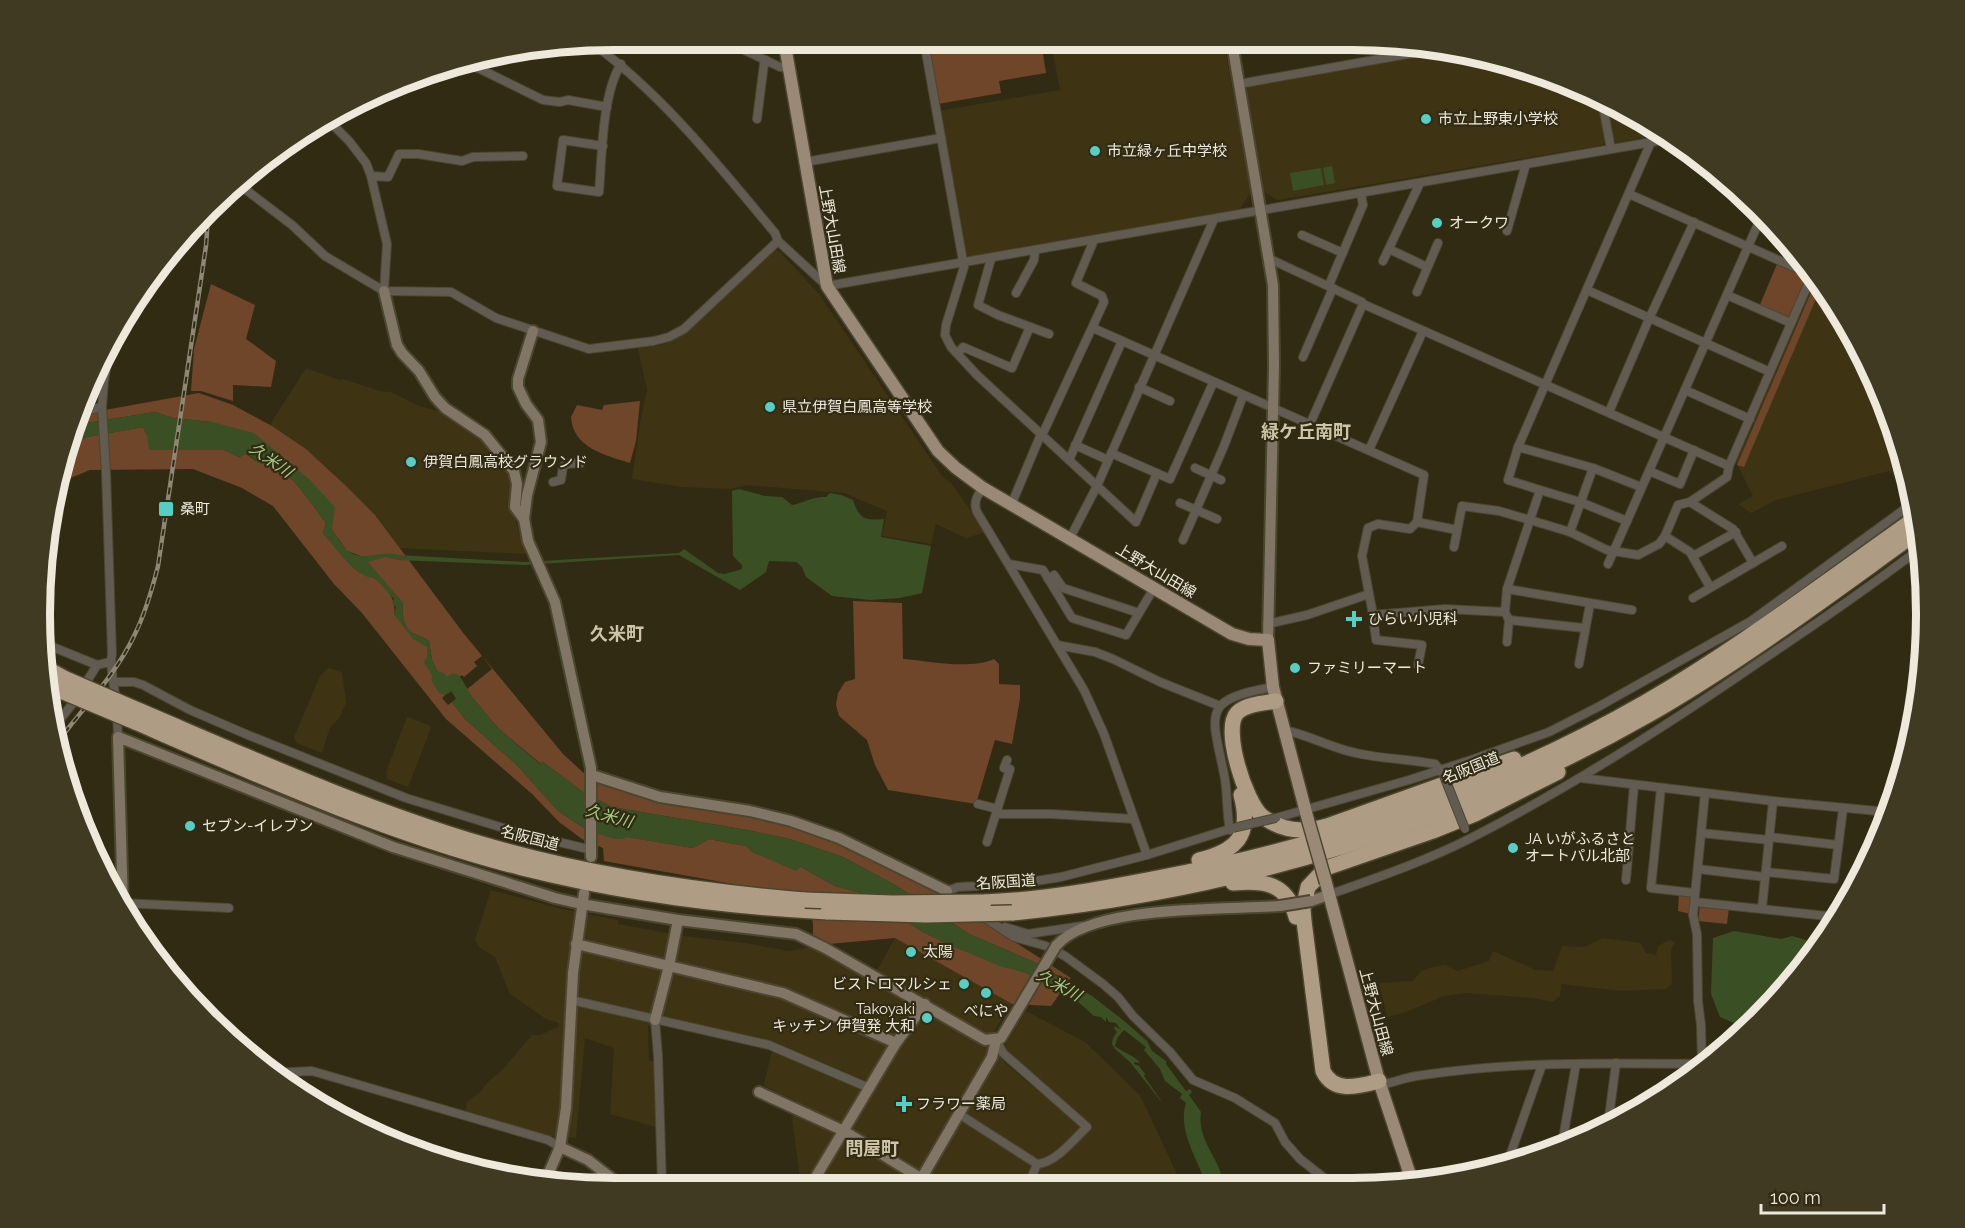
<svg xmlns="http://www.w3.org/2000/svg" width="1965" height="1228" viewBox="0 0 1965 1228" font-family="Raleway,'Noto Sans JP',sans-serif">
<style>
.built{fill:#3e3414}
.green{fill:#6f462a}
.water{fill:#3a5024}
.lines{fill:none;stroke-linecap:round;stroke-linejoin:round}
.river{stroke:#3a5024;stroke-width:15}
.street-casing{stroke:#4c462f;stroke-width:10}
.secondary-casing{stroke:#4c462f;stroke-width:14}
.primary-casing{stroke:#4c462f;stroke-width:15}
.highway-casing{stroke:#4c462f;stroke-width:18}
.street{stroke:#625b51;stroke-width:8}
.secondary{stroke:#817566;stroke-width:10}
.primary{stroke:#998976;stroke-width:12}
.highway{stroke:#ae9c84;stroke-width:15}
.rail-casing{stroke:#8e8774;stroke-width:4.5}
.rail{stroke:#322b13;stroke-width:2;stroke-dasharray:7;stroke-linecap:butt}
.street-bridge-casing{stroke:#4c462f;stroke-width:10;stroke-linecap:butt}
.secondary-bridge-casing{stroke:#4c462f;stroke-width:14;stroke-linecap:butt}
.primary-bridge-casing{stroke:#4c462f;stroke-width:15;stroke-linecap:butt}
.highway-bridge-casing{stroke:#4c462f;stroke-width:18;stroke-linecap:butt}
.street-bridge{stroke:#625b51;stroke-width:8}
.secondary-bridge{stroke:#817566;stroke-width:10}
.primary-bridge{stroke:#998976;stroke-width:12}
.highway-bridge{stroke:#ae9c84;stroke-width:15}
.poi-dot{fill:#55cec5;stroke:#322b13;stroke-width:2}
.labels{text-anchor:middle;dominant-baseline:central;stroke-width:4.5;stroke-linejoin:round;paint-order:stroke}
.poi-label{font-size:15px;fill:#eee9db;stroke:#322b13;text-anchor:start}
.street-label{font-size:15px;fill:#eee9db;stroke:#322b13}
.water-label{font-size:16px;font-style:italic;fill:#a7cc86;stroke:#322b13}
.quarter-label{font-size:18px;font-weight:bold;fill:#cec5a9;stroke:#322b13}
.rim{fill:none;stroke:#eee9db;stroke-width:8}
</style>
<rect width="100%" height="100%" fill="#322b13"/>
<!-- built -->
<g class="built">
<path d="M1051,42L1224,43L1251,192L1240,209L969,257L964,253L939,111L1060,90Z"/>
<path d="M1450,51L1571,83L1597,98L1605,140L1603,145L1278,200L1263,191L1246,91L1249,86Z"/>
<path d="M1607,103L1662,135L1614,143Z"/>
<path d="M774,250L779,251L819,294L942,476L951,483L986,532L966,538L936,524L931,544L882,536L887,511L844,493L746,485L730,489L682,487L632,479L640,423L647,390L638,348L663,345L678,337L717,305Z"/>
<path d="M1815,279L1849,327L1896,429L1909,486L1907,487L1889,471L1776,500L1751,513L1738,504L1753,496L1736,462Z"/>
<path d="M306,368L340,380L343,379L380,391L391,392L417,405L450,415L473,429L494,451L512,478V510L526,554L399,548L375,515L344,484L306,449L272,426L271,423Z"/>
<path d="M329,668L342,672L346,703L339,718L330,727L322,753L297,743L294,737L320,676Z"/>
<path d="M407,717L429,725L431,728L408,787L387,779L386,772Z"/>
<path d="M491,890L562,909L618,920V924L683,936L745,943L788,951L829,944L876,972L895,938L1012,1004L991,1035L1004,1062L1081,1127V1131L1049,1157L1033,1168L1024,1186L801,1185L792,1119L797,1101L766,1087L764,1084L772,1051L765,1041L666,1018L648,1026L649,1061H654L656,1127L610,1114L614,1048L585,1038L576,1138L547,1136L465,1112L467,1102L480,1092L489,1081L503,1069L532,1035H540L558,1027L559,1023L546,1019L513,996L509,992L495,957L479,947L475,940Z"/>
<path d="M1603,938L1641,943L1646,953L1656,955L1658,946L1669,940L1675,942L1671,950L1672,984L1666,989L1621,991L1562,984L1560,996L1553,1002L1534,998L1466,993L1444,996L1406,1012L1387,1017L1379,983L1413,981L1421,971L1433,967L1445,965L1458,971L1489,961L1493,951L1536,970L1553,971L1562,946L1584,947Z"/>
<path d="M1026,1011L1085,1042L1140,1095L1183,1187L1031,1186L1041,1166L1045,1167L1049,1165L1093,1126L1006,1054L1003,1049Z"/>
</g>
<!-- green -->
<g class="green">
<path d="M991,41L1041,42L1046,73L999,81L1001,93L938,104L930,54L991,44Z"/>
<path d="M1777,264L1805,276L1806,280L1791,316L1787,318L1759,307Z"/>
<path d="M1816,281L1821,287L1744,467L1737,465Z"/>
<path d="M211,284L255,305L246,339L276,361L271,387L233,385V401L201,391H191L194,349Z"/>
<path d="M199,393L233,405L272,426L306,449L344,484L375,515L464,634L563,754L587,776L607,787L745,814L792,826L839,841L941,893L987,924L1071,978L1068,981L1032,961L969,934L897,886L843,857L790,839L747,830L612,807L583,792L543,762L541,764L499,729L466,690L492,669L482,656L474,662L477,666L464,677L462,675L454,681L441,679L432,660L429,641C424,637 420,637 415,634C403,629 402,614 403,603L363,557L347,551L332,530L310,480L212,422L173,418L155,412L74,425L70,429L77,415Z"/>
<path d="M640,401L636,441L630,463C605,455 573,448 571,417L577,405L602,410L604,405Z"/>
<path d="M143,427L147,435L202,449L224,450L239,457L246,454L256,461C284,458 311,504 326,523L323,533C334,545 343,558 355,569C363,576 368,574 376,579C387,586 397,602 394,614L427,647C427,665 434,680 446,694L442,698L448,705L452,702L466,720L518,766L558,811L587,830L693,848L709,839L746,846L754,853L801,867L835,886L861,893L923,932L950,945L1002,966L1027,973L1061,992L1051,1006L1012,1004L895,938L829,944L813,936V923L806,897L604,861L603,848L582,839L559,822L532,794L446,719L362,613L334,584L273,506L242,488L193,469L90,470L61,482L67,444L71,440Z"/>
<path d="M853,601L902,603L903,659C930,661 969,670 994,659L999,664V684L1020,685V699L1012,744L995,740L976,804L888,790L875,765L867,740L839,716L836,705L838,693L845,682L855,679Z"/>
<path d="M1679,894L1688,896L1691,898L1690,914L1678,911Z"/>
<path d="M1700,905L1729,908L1727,924L1698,921Z"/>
</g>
<!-- water -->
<g class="water">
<path d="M1332,166L1335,183L1326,185L1323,168Z"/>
<path d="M1321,168L1324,185L1293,191L1290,173Z"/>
<path d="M155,412L173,418L212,422L254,433L310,480L335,507L332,530C337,536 341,545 347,550C361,563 380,550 398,555L524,562L679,553L684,549L718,573L725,574L742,569V565L733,556L732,491L739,489L765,496L782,497L792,505C804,503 813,496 826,497L830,493L841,495L853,500C859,519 865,521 884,519L881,537L931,546L922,593L900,598L870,600L832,596L806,577L802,567L796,562L769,561L766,572L740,590L679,555L524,565L397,560L386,557L368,562L403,603C402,614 403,629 415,634C420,637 424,637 429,641L432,660L441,679L454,681L456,684L446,694L436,682L424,662L427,657V647L413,639L394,614L396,607L392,603L394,599L375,578C357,579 335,547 323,533L326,523C311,504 284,458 257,461L247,454L239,457L224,450H149L147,435L143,427L71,440L67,444L70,429L74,425Z"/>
<path d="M466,690L499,729L540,764L543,762L583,792L612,807L747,830L790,839L843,857L897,886L969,934L1032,961L1092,996L1123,1020L1147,1041L1152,1051L1166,1061V1064L1186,1091L1190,1089L1192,1092L1189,1095L1201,1112C1196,1143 1226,1164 1222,1187H1207C1199,1161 1177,1131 1186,1103L1180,1098L1182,1094L1165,1081L1160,1069L1144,1050L1146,1047L1124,1030L1117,1038L1115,1046C1122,1052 1136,1056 1140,1063L1134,1062V1064L1139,1066L1145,1074L1144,1076L1164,1105L1130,1062L1115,1049L1112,1044L1113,1038L1117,1032L1114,1029L1115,1026L1121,1030L1116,1023L1109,1022L1106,1017V1022L1101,1017L1094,1016L1068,993L1063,994L1027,973L1002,967L950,945L923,932L861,893L835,886L801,867L796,871L754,853L746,846L709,839L693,848L626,837L624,839H614L587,830L558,811L518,766L466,720L452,702Z"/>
<path d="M1833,923L1807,964L1750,1025L1736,1024L1720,1017L1711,994L1713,938L1734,931L1781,939L1792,936L1813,942Z"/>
</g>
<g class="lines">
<!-- river -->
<path class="river" d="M439,679L444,687L454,681L472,711"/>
<defs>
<g id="street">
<path d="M723,40L780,67L789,68"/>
<path d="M927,41H924L964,267L946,325L945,335L951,347L977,375L1136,522L1157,473"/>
<path d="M592,43C663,95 719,166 775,233L778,241L827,286L1669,139"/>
<path d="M1384,44L1386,58"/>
<path d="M465,64L480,69L543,100L560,102L568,100L607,107"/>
<path d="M1239,84L1442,48"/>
<path d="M1602,101L1611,149"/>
<path d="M757,119L764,64L766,60"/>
<path d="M328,120L349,141L366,163L371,176L387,244L384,291"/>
<path d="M603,146L563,140L557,186L599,192C602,156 602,94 621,64"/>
<path d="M805,162L941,138"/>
<path d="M371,176L388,177L399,154H418L462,161L473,157L523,156"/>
<path d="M241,186L292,225L325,256L384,291L451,292L496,318L589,349L654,341L669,337L684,329L778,241"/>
<path d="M1629,194L1812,275"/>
<path d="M1507,231L1526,164"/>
<path d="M1302,235L1343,253"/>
<path d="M1389,249L1427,267"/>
<path d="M991,259L978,305L998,315L1049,334"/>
<path d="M1270,259L1362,302L1363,304L1729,466"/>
<path d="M1383,261L1420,183"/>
<path d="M1329,285L1363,205L1361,194"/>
<path d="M1587,290L1770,372"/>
<path d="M1417,292L1438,243"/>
<path d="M1016,293L1034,260L1035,251"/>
<path d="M1727,295L1791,323"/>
<path d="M1093,328L1424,475L1417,522L1457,530"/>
<path d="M958,354L963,347L1012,368L1030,327"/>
<path d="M108,357L104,381L102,407L106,472L112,654C109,666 115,688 116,702"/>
<path d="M1303,357L1333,288"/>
<path d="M1139,387L1170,401"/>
<path d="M1685,390L1750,419"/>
<path d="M79,412L102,407"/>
<path d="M1609,412L1649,319L1694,222"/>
<path d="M1310,424L1363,304"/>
<path d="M1075,445L1108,460"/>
<path d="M1518,447L1593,468L1641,487"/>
<path d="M1369,450L1423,331"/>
<path d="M1111,453L1170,479L1213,383"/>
<path d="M1069,460L1122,341"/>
<path d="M1195,468L1221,480"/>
<path d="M1649,471L1680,484L1694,450"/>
<path d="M553,482L561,480L563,467L566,464L581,463"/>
<path d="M983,488C977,496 973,502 977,512L1084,690L1104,734L1147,855"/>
<path d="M1540,490L1580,502L1627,521"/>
<path d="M1690,502L1733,529L1753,563"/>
<path d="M1012,503L1041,434L1044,431L1104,302L1102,296L1076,283L1094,240"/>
<path d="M1180,503L1217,519"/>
<path d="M1417,522L1410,529L1378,524L1368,528L1362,556L1373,615L1445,609L1505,612L1507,589L1540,490L1508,480L1518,447L1651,142"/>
<path d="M1570,532L1593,468"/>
<path d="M1665,536L1690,552L1710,587"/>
<path d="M1070,538L1097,486L1214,219"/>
<path d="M1183,540L1224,446L1243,396"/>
<path d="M1454,547L1462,506L1499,511L1530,520L1570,532L1607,550L1638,555L1659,544L1665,536L1678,505L1690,502L1727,477L1729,466L1812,275"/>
<path d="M1693,556L1736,532"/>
<path d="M1009,564L1043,570L1072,618L1126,635L1154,588"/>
<path d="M1608,564L1762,215"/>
<path d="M1048,579L1054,575L1063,588L1139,613"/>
<path d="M1507,589L1632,610"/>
<path d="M1693,598L1782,546"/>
<path d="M1373,615L1376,640L1422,645L1418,665"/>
<path d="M1509,620L1584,628"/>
<path d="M1267,624L1307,615L1369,594"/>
<path d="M1507,642L1509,620L1507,616"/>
<path d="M43,643L97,665L110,662"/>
<path d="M1057,645L1095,652L1113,659L1160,682L1220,706"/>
<path d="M1579,664L1590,604"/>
<path d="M115,682H134L143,685L190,710L248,735L406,798L513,831L592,850"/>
<path d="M117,714L118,737"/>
<path d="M52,715L61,718L74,702L97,665"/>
<path d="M1284,730C1309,735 1331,748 1356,753C1382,759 1409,759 1435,764L1442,772"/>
<path d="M1581,778L1773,801L1888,812"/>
<path d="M1661,788L1651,888L1695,893"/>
<path d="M978,804L998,809"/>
<path d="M996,814H1052L1134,819"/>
<path d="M1276,818L1409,780L1474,759L1549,732L1598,707L1751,621L1913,503"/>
<path d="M1230,830C1226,811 1228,792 1224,774C1211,711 1202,700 1273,687"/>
<path d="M1701,833L1769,840"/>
<path d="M1769,837L1838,845"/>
<path d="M987,842L1010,769L1004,768L1007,760"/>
<path d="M1698,869L1765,877"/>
<path d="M1766,872L1834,879L1843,809"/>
<path d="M1626,880L1634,785"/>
<path d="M947,891L958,887L1017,884L1061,877L1147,855L1233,828"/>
<path d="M1328,895C1376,878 1426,861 1471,838C1573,786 1668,725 1762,660C1816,624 1869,587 1921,548"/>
<path d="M1695,902L1827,916"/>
<path d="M122,903L229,908"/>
<path d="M1762,908L1773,801"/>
<path d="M982,916L1014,937L1046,946L1065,956L1103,984L1118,997L1133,1016L1170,1052L1193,1080L1235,1098L1275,1123L1285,1142L1300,1159L1337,1188"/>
<path d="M1005,927L1028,934L1082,926"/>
<path d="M571,1000L769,1045L869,1088"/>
<path d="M655,1020L658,1056L662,1185"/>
<path d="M1702,1064L1701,1025L1698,1001L1697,934L1693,915L1705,793"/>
<path d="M270,1073L312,1071L548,1140L560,1147"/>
<path d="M1380,1085C1392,1083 1404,1078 1416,1076C1512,1061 1609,1063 1705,1064"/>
<path d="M959,1114L1037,1164C1056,1163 1074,1139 1087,1127L1003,1053L996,1040"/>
<path d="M1608,1125L1616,1063"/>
<path d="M1562,1144L1576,1064"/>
<path d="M1506,1167L1542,1065"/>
<path d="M1028,1186L1037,1164"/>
</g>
<g id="secondary">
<path d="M1232,43L1273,285L1274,366L1268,640"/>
<path d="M384,291L397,345L402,353L419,371L435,397L445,408L485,435L514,471L517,484L515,507L524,519"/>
<path d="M533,331L518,379V387L526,404L538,420L541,442L527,495L524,519L528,541L555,602L591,768V857"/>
<path d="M592,775L660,797L750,811L791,821L839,838L947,891"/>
<path d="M1311,901L1328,895"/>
<path d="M123,906L118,737L393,847L555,898L581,904L678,920L796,934L825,948L985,1040L1001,1038L1016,1013"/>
<path d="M576,944L783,993L896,1043"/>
<path d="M1056,946C1091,904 1227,910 1280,906"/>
<path d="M655,1020L669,966L678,920"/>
<path d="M759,1092L844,1131L922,1179"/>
<path d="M560,1147L588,1160L619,1184"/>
<path d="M544,1184L560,1147L566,1108L573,973L584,893"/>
<path d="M811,1185L896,1043L925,1004"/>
<path d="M917,1186L992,1057L996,1040"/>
</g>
<g id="primary">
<path d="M784,40L827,286L938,451L956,468L983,488L1232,634L1249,639L1268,640L1273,687L1308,820"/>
<path d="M1326,883L1379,1081L1413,1184"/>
</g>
<g id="highway">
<path d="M46,668L66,679"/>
<path d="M48,686L61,691"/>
<path d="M1276,701C1264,703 1246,704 1237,713C1222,730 1246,803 1262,816C1282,832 1304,833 1327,826L1514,759"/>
<path d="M138,710C251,758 364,809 482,844C587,875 696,891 805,900"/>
<path d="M135,722C261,777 388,834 522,868C622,893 724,907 828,912"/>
<path d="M1199,860C1237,851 1252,835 1241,795"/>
<path d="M1233,883C1264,880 1287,883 1296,917"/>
<path d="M984,902C1042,900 1100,889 1157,878C1328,846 1492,790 1644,703C1739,648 1826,581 1916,518"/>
<path d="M1012,913C1235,891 1456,825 1650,714C1744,660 1831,594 1919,531"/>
<path d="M1379,1081C1359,1086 1334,1094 1323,1071L1304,921L1303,909L1308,887L1326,868L1433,831L1475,814L1558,772"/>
</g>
</defs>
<!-- street casing -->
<use href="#street" class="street-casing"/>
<!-- secondary casing -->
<use href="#secondary" class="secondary-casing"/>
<!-- primary casing -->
<use href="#primary" class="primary-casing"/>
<!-- highway casing -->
<use href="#highway" class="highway-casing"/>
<!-- street -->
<use href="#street" class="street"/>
<!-- secondary -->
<use href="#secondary" class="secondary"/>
<!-- primary -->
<use href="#primary" class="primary"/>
<!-- highway -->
<use href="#highway" class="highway"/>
<defs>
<path id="rail" d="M56,744C82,709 115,676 134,636C145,614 152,590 158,566L206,246L208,217"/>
</defs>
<!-- rail casing -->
<use href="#rail" class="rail-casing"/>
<!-- rail -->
<use href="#rail" class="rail"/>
<defs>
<g id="street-bridge">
<path d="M1444,776L1465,829"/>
<path d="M1233,828L1276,818"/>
</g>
<g id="secondary-bridge">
<path d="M1280,906L1311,901"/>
<path d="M1016,1013L1056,946"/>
</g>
<path id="primary-bridge" d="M1308,820L1326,883"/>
<g id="highway-bridge">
<path d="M66,679L138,710"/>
<path d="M61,691L135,722"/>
<path d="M805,900L892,903L984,902"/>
<path d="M828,912L926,915L1012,913"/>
</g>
</defs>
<!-- street-bridge casing -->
<use href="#street-bridge" class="street-bridge-casing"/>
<!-- secondary-bridge casing -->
<use href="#secondary-bridge" class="secondary-bridge-casing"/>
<!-- primary-bridge casing -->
<use href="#primary-bridge" class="primary-bridge-casing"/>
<!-- highway-bridge casing -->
<use href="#highway-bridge" class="highway-bridge-casing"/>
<!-- street-bridge -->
<use href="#street-bridge" class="street-bridge"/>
<!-- secondary-bridge -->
<use href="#secondary-bridge" class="secondary-bridge"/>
<!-- primary-bridge -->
<use href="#primary-bridge" class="primary-bridge"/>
<!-- highway-bridge -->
<use href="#highway-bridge" class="highway-bridge"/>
</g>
<!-- markers -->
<g class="poi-dot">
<circle cx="1426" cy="119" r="6"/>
<circle cx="1095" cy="151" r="6"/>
<circle cx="1437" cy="223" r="6"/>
<circle cx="770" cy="407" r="6"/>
<circle cx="411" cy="462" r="6"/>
<rect x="158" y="501" width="16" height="16" rx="3"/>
<path d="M1351 610h6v6h6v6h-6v6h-6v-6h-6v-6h6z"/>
<circle cx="1295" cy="668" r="6"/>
<circle cx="190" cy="826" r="6"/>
<circle cx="1513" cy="848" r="6"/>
<circle cx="911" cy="952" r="6"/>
<circle cx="964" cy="984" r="6"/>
<circle cx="986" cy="993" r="6"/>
<circle cx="927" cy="1018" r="6"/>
<path d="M901 1095h6v6h6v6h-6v6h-6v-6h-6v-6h6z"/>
</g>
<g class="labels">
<!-- poi labels -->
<g class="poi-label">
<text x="1438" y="119">市立上野東小学校</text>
<text x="1107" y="151">市立緑ヶ丘中学校</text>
<text x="1449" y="223">オークワ</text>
<text x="782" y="407">県立伊賀白鳳高等学校</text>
<text x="423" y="462">伊賀白鳳高校グラウンド</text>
<text x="180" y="509">桑町</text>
<text x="1368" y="619">ひらい小児科</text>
<text x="1307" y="668">ファミリーマート</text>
<text x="202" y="826">セブン-イレブン</text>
<text x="1525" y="839">JA いがふるさと<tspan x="1525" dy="17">オートパル北部</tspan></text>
<text x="923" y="952">太陽</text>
<text x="952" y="984" text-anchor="end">ビストロマルシェ</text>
<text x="915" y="1009" text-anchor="end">Takoyaki<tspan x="915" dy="17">キッチン 伊賀発 大和</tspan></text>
<text x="986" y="1011" text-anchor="middle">べにや</text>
<text x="916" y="1104">フラワー薬局</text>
</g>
<!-- street labels -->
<g class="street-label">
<text transform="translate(832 229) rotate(80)">上野大山田線</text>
<text transform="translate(1156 571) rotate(31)">上野大山田線</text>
<text transform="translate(1471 768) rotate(-22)">名阪国道</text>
<text transform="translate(530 838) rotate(14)">名阪国道</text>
<text transform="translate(1006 882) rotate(-4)">名阪国道</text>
<text transform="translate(1376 1012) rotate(75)">上野大山田線</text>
</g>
<!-- water labels -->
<g class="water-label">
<text transform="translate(271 460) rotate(35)">久米川</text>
<text transform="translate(609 816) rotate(15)">久米川</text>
<text transform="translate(1059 985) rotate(29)">久米川</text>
</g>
<!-- quarter labels -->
<g class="quarter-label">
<text x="1306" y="431">緑ケ丘南町</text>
<text x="617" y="633">久米町</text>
<text x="872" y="1148">問屋町</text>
</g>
</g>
<!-- crop -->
<path d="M0 0H1965V1228H0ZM614 50H1352A564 564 0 0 1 1916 614V614A564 564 0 0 1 1352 1178H614A564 564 0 0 1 50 614V614A564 564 0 0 1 614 50Z" fill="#413a23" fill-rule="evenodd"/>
<path class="rim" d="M614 50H1352A564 564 0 0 1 1916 614V614A564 564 0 0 1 1352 1178H614A564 564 0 0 1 50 614V614A564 564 0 0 1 614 50Z"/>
<!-- scale -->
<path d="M1761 1204v9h123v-9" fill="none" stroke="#eee9db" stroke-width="3"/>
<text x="1770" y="1204" font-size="18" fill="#eee9db" stroke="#322b13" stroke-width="4.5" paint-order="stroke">100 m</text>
</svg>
